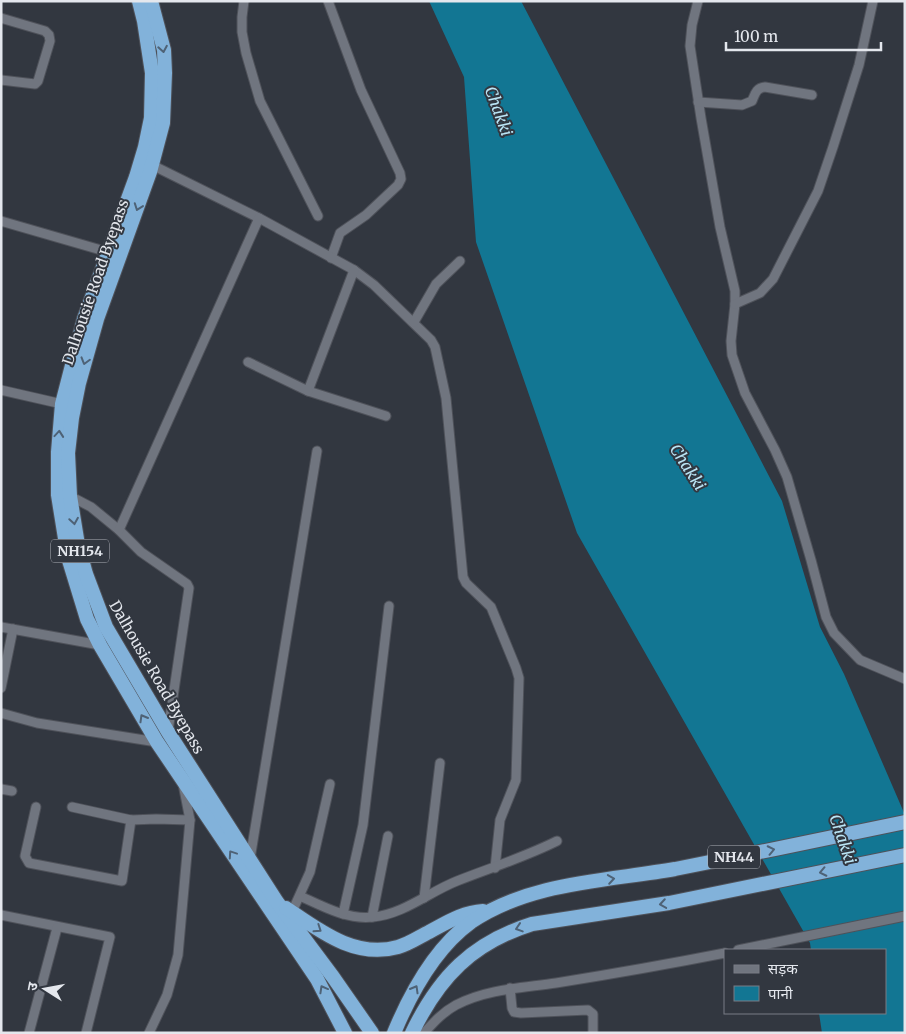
<svg xmlns="http://www.w3.org/2000/svg" width="906" height="1034" viewBox="0 0 906 1034" font-family="Merriweather,'Noto Sans Devanagari',serif">
<style>
.water{fill:#127693}
.lines{fill:none;stroke-linecap:round;stroke-linejoin:round}
.minor-casing{stroke:#4f525a;stroke-width:11}
.trunk-casing{stroke:#4f525a;stroke-width:16}
.minor{stroke:#70757f;stroke-width:9}
.trunk{stroke:#82b2da;stroke-width:14}
.oneway{stroke:#4e6276}
.labels{text-anchor:middle;dominant-baseline:central;stroke-width:4;stroke-linejoin:round;paint-order:stroke}
.shield{fill:#323740;stroke:#afb2b9;stroke-width:1}
.shield-label{font-size:14px;font-weight:bold;fill:#e4e7ed}
.street-label{font-size:15px;fill:#e4e7ed;stroke:#323740}
.water-label{font-size:16px;font-style:italic;fill:#bbe6f6;stroke:#323740}
</style>
<rect width="100%" height="100%" fill="#323740"/>
<!-- water -->
<path class="water" d="M429,1H521L782,501L820,627L844,674L905,815V1033H822L819,1013H885V950H811L810,943L577,533L476,242L464,77Z"/>
<g class="lines">
<defs>
<g id="minor">
<path d="M244,1L242,17V32L246,53L260,101L318,216"/>
<path d="M328,1L361,90L400,173L401,179L398,185L366,215L340,233L331,258"/>
<path d="M698,1L692,25L690,46L701,118L720,227L735,291V304L731,341L732,355L745,393L775,450L787,477L811,560L826,617L834,633L860,660L905,679"/>
<path d="M1,18L45,31L49,35L50,41L38,81L35,84L1,80"/>
<path d="M698,102L742,105L752,101C755,94 756,88 765,87L812,95"/>
<path d="M152,165L259,218L354,270L374,285L431,340L435,347L446,398L463,577L466,583L491,607L516,668L519,678L516,780L500,820L495,868"/>
<path d="M1,221L108,252"/>
<path d="M354,270L308,391L386,416"/>
<path d="M735,304L760,293L773,279L818,191L833,147L859,65L873,1"/>
<path d="M414,322L436,284L460,261"/>
<path d="M248,362L308,391"/>
<path d="M1,390L62,404"/>
<path d="M70,496L91,507L119,530L141,552L187,584L189,588L168,731"/>
<path d="M119,530L259,218"/>
<path d="M1,627L100,645"/>
<path d="M1,688L13,629"/>
<path d="M1,713L37,723L157,742"/>
<path d="M1,789L12,791"/>
<path d="M36,807L25,856L29,863L122,881L131,820"/>
<path d="M72,807L131,820L156,819L190,820"/>
<path d="M250,859L317,451"/>
<path d="M300,896C322,906 347,920 373,917C404,914 429,892 457,881C490,868 525,857 557,841"/>
<path d="M424,898L440,763"/>
<path d="M292,912L310,872L330,784"/>
<path d="M343,914L363,825L389,606"/>
<path d="M1,915L110,937L86,1033"/>
<path d="M372,917L388,836"/>
<path d="M738,950L905,916"/>
<path d="M510,988L512,1008L514,1012L521,1013L588,1010L593,1014V1033"/>
<path d="M29,1033L57,928"/>
<path d="M149,1033L167,995L178,955L190,820L183,784"/>
<path d="M424,1033C434,1022 443,1012 456,1005C487,989 522,988 556,983C612,974 669,964 725,953"/>
</g>
<g id="trunk">
<path d="M139,1L144,21L152,73L151,118L145,147L136,177L84,319L62,404L58,452V495L68,557L87,619L100,645L157,742L317,979L345,1033"/>
<path d="M151,1L164,50L165,73L163,123L150,172L97,319L79,383L72,418L68,453L70,496L78,545L86,574L106,627L168,732L277,902L333,977L372,1033"/>
<path d="M286,908C320,931 355,959 398,947C409,944 419,937 429,932C446,923 463,912 483,911"/>
<path d="M394,1033C411,992 435,948 471,922C530,882 607,881 675,869C752,854 828,838 905,822"/>
<path d="M412,1033C439,977 472,943 532,924L669,903L905,855"/>
</g>
</defs>
<!-- minor casing -->
<use href="#minor" class="minor-casing"/>
<!-- trunk casing -->
<use href="#trunk" class="trunk-casing"/>
<!-- minor -->
<use href="#minor" class="minor"/>
<!-- trunk -->
<use href="#trunk" class="trunk"/>
</g>
<!-- one-way arrows -->
<defs><path id="oneway-chevron" d="M-2-3.5L2.5 0L-2 3.5" fill="none" stroke-width="1.6" stroke-linecap="round" stroke-linejoin="round" transform="scale(1.25)"/></defs>
<g class="oneway">
<use href="#oneway-chevron" transform="translate(163 49) rotate(80)"/>
<use href="#oneway-chevron" transform="translate(138 207) rotate(110)"/>
<use href="#oneway-chevron" transform="translate(85 361) rotate(106)"/>
<use href="#oneway-chevron" transform="translate(59 434) rotate(-85)"/>
<use href="#oneway-chevron" transform="translate(74 521) rotate(81)"/>
<use href="#oneway-chevron" transform="translate(143 718) rotate(-120)"/>
<use href="#oneway-chevron" transform="translate(771 850) rotate(-12)"/>
<use href="#oneway-chevron" transform="translate(232 854) rotate(-124)"/>
<use href="#oneway-chevron" transform="translate(823 872) rotate(168)"/>
<use href="#oneway-chevron" transform="translate(611 879) rotate(-9)"/>
<use href="#oneway-chevron" transform="translate(663 904) rotate(171)"/>
<use href="#oneway-chevron" transform="translate(519 928) rotate(162)"/>
<use href="#oneway-chevron" transform="translate(318 929) rotate(34)"/>
<use href="#oneway-chevron" transform="translate(323 989) rotate(-119)"/>
<use href="#oneway-chevron" transform="translate(415 989) rotate(-60)"/>
</g>
<g class="labels">
<!-- shield labels -->
<g class="shield">
<rect x="51" y="539.5" width="58" height="23" rx="4"/>
<rect x="708" y="845.5" width="52" height="23" rx="4"/>
</g>
<g class="shield-label">
<text x="80" y="551">NH154</text>
<text x="734" y="857">NH44</text>
</g>
<!-- street labels -->
<g class="street-label">
<text transform="translate(95 282) rotate(-71)">Dalhousie Road Byepass</text>
<text transform="translate(157 677) rotate(60)">Dalhousie Road Byepass</text>
</g>
<!-- water labels -->
<g class="water-label">
<text transform="translate(499 111) rotate(70)">Chakki</text>
<text transform="translate(688 467) rotate(57)">Chakki</text>
<text transform="translate(843 839) rotate(71)">Chakki</text>
</g>
</g>
<!-- border -->
<rect width="906" height="1034" fill="none" stroke="#e4e7ed" stroke-width="5"/>
<!-- legend -->
<rect x="724" y="949" width="162" height="65" fill="#323740" stroke="#797d85"/>
<rect x="734" y="965" width="25" height="8" fill="#70757f" stroke="#797d85"/>
<text x="768" y="974" font-size="15" fill="#e4e7ed">सड़क</text>
<rect x="734" y="986" width="25" height="15" fill="#127693" stroke="#797d85"/>
<text x="768" y="999" font-size="15" fill="#e4e7ed">पानी</text>
<!-- north arrow -->
<g transform="translate(45 989) rotate(281)" stroke="#323740" stroke-width="4" paint-order="stroke">
<path d="M0-4L9 19L0 12L-9 19Z" fill="#e4e7ed"/>
<text y="-8" font-size="14" font-weight="bold" text-anchor="middle" fill="#e4e7ed">उ</text>
</g>
<!-- scale -->
<path d="M726 42v8h155v-8" fill="none" stroke="#e4e7ed" stroke-width="2.5"/>
<text x="734" y="42" font-size="15" fill="#e4e7ed" stroke="#323740" stroke-width="4" paint-order="stroke">100 m</text>
</svg>
